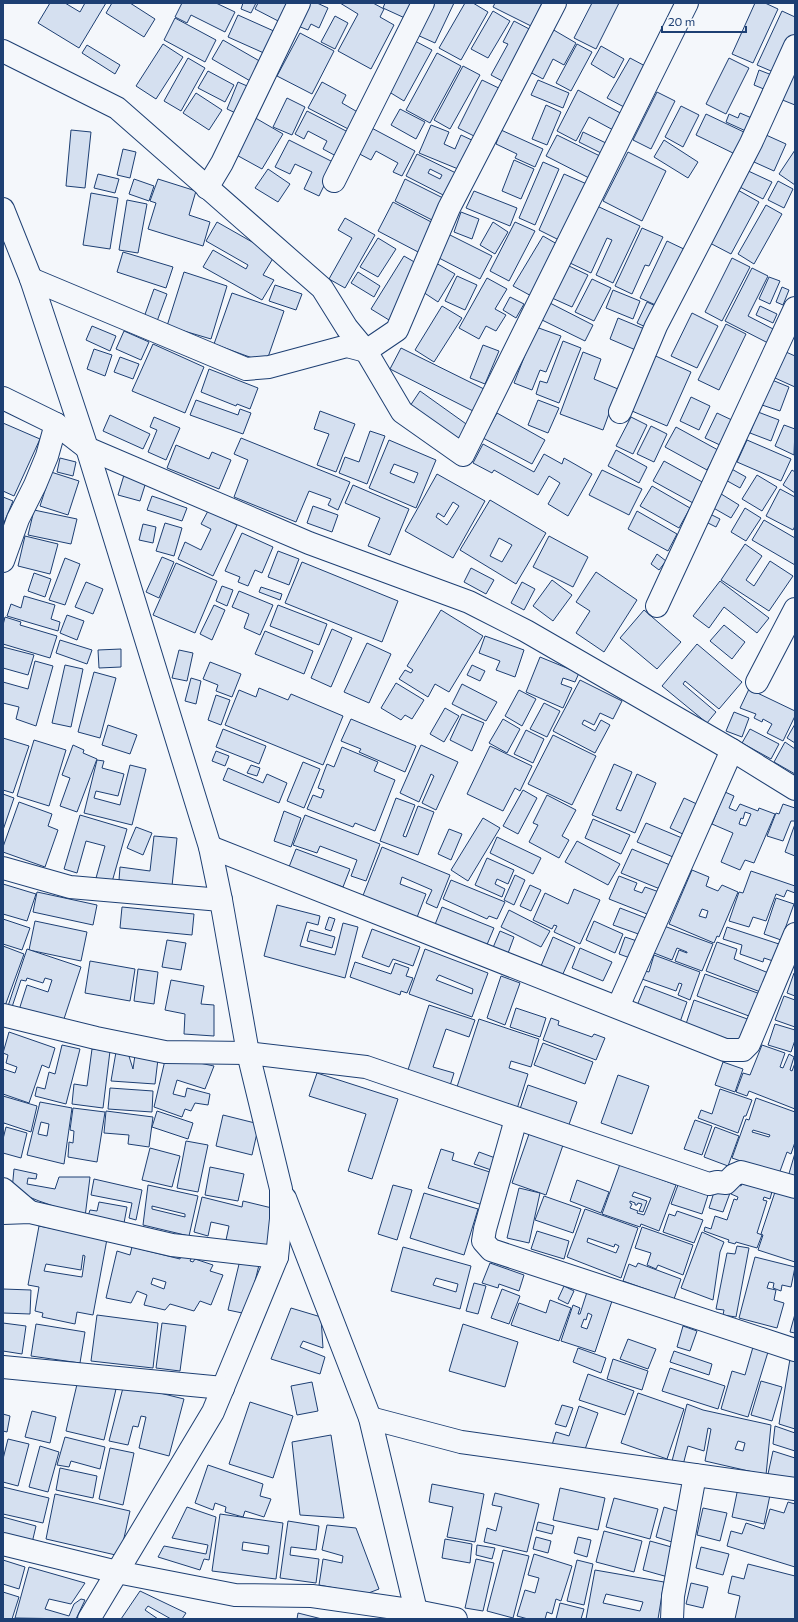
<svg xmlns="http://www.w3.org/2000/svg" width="798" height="1622" viewBox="0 0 798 1622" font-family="Commissioner,sans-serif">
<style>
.building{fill:#d5e0f0;stroke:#1d3f73;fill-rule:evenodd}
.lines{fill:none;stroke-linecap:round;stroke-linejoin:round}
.street-casing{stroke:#1d3f73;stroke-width:24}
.street{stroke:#f4f7fb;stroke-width:22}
</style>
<rect width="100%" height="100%" fill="#f4f7fb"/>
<!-- building -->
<g class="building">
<path d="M50,3H65L80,12L85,3H106L79,48L38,23Z"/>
<path d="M112,3H130L155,19L144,37L106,13Z"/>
<path d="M182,3H216L235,12L225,32L191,15L187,23L175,17Z"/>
<path d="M243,3H256L251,13L241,9Z"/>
<path d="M258,3H292L282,23L255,9Z"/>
<path d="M309,3H317L328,8L319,28L311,24L308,30L298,26Z"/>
<path d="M340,3H373L384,9L380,17L394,25L371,69L338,51L358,14Z"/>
<path d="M385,3H415L407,19L383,8Z"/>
<path d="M430,3H454L435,43L415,34Z"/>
<path d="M465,3H473L488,12L461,60L439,48Z"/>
<path d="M495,3H542L531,26L493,7Z"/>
<path d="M592,3H619L596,49L574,38Z"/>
<path d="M755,3H765L778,9L753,63L732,54Z"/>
<path d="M493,11L510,21L488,58L471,49Z"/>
<path d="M782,11L795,17V38L778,74L757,65Z"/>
<path d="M238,15L276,32L266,54L228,37Z"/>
<path d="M335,16L348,23L335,49L321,42Z"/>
<path d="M175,18L216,40L205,62L164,40Z"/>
<path d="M514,21L533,31L506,83L491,75L508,44L503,42Z"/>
<path d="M552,29L576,43L564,65L553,59L543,79L528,71Z"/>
<path d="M300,33L334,51L312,94L277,76Z"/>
<path d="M223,40L263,63L252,82L212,59Z"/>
<path d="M413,40L432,50L404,101L386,90Z"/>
<path d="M163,44L183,57L156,99L136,86Z"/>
<path d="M577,44L592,52L571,91L556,83Z"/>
<path d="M87,45L120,65L115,74L82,53Z"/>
<path d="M601,46L624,59L614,78L591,64Z"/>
<path d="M437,53L461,66L430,123L406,110Z"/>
<path d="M188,58L205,68L181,111L164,101Z"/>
<path d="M630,58L647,67L624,107L607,98Z"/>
<path d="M729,58L749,68L726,114L706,104Z"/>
<path d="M463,66L480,75L450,129L434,120Z"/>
<path d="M759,70L777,77L771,92L754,85Z"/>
<path d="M208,71L234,85L225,102L198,88Z"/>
<path d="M791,71L795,73V105L780,99Z"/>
<path d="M482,80L505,91L476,137L458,128Z"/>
<path d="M538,80L569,93L563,108L531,95Z"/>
<path d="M238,82L254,89L242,116L227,109Z"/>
<path d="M322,82L346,95L342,103L361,114L352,131L308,108Z"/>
<path d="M578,90L624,115L615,131L589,117L576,141L557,131Z"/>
<path d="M657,92L675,101L651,149L633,140Z"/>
<path d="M196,93L222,110L209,130L183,113Z"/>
<path d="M287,98L305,107L292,135L273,127Z"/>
<path d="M546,105L561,112L547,145L532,139Z"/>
<path d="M681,106L699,115L683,147L665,137Z"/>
<path d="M400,109L425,122L416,139L391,125Z"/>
<path d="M307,111L348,132L336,156L323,149L327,141L308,131L304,139L295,134Z"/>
<path d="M740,113L754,119L748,132L726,122L729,114L738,118Z"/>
<path d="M706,114L748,134L737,155L696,135Z"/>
<path d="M252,116L283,134L262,169L231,152Z"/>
<path d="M366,125L415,151L402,176L393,172L398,163L376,151L371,160L352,150Z"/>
<path d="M431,125L449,132L444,144L455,149L461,135L476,142L463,171L419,153Z"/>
<path d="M71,130L91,132L85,188L66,186Z"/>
<path d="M501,130L543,149L535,167L515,158L517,154L496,144Z"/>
<path d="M583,132L608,144L603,154L579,142Z"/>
<path d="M557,135L602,157L591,179L546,156Z"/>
<path d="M766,135L786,144L774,171L754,162Z"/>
<path d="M289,140L335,163L319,196L304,189L312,172L295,164L290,174L275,167Z"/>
<path d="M664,140L698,162L688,178L654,157Z"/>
<path d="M123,149L136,152L130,178L117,175Z"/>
<path d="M795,150V185L779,174Z"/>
<path d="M628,152L666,171L642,221L603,201Z"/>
<path d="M417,154L460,175L449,198L406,176ZM430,169L442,175L440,179L428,173Z"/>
<path d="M514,160L534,169L521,199L502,191Z"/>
<path d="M543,162L559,169L535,225L519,218Z"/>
<path d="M268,169L290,184L278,202L255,188Z"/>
<path d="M744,169L772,182L763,199L736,185Z"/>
<path d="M98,174L119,179L115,193L94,188Z"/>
<path d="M564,174L589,185L563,242L539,230Z"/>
<path d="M134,179L154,186L149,201L129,194Z"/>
<path d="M158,179L196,191L189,215L210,222L203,246L148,229L156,203L150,201Z"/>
<path d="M405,179L443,198L432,220L395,201Z"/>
<path d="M778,181L793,189L784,208L768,200Z"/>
<path d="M736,189L759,202L731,254L708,242Z"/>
<path d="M474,191L517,208L510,226L466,208Z"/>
<path d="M91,193L118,198L110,249L83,245Z"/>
<path d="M127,200L147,204L138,253L119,250Z"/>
<path d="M393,202L435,224L420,253L378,231Z"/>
<path d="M766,205L782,214L754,264L738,254Z"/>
<path d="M597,206L640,226L613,283L596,275L612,240L607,238L591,273L570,263Z"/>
<path d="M461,212L479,219L472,239L454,232Z"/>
<path d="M345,218L375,235L345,288L329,279L352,238L338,230Z"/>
<path d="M217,222L275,255L263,275L274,280L262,300L203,267L213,250L246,269L248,265L206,241Z"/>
<path d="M493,222L508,232L495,254L480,245Z"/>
<path d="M515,222L535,231L509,281L490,271Z"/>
<path d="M642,228L663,237L649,266L645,265L632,294L615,286Z"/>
<path d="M448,234L492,256L480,279L437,257Z"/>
<path d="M543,236L564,248L535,298L513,286Z"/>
<path d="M378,238L396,249L378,277L360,267Z"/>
<path d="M667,241L688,251L660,307L640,298Z"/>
<path d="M123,252L173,267L166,288L117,272Z"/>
<path d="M404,256L423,267L389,320L371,309Z"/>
<path d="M732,258L750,267L722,321L705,312Z"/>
<path d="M436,263L455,274L438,302L420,290Z"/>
<path d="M569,266L588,275L572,307L552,298Z"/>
<path d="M752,268L768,276L748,316L775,330L768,343L725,321Z"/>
<path d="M184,272L227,286L211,339L167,326Z"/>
<path d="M358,272L380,286L374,297L351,283Z"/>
<path d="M457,276L477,285L465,310L445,301Z"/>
<path d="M769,277L780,281L770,304L759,299Z"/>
<path d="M487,278L507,289L495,309L506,315L496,331L486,326L479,339L459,328Z"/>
<path d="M592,279L611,288L594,321L575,312Z"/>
<path d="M275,285L302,294L296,310L269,301Z"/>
<path d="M782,287L789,290L783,305L776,302Z"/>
<path d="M154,289L167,294L156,324L143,320Z"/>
<path d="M613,290L640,301L633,319L606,308Z"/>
<path d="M232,293L284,311L266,363L214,344Z"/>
<path d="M510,297L524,304L516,318L503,310Z"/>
<path d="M548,302L593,325L585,341L540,319Z"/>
<path d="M647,302L660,308L650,329L637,323Z"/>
<path d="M442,306L462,318L434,362L415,350Z"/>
<path d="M760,306L777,314L773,323L756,315Z"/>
<path d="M692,313L718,326L697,368L671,356Z"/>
<path d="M618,318L647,330L638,351L610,339Z"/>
<path d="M726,324L746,334L719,390L698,380Z"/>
<path d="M92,326L116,336L110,351L86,340Z"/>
<path d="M536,327L561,336L546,372L540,370L532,390L514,383Z"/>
<path d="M124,331L149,342L141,360L116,349Z"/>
<path d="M563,341L581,348L559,403L536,394L540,381L547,383Z"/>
<path d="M153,344L204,367L185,413L132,391Z"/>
<path d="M483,345L499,351L485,384L470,378Z"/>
<path d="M401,348L484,389L473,411L390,369Z"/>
<path d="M94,349L112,355L105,376L87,369Z"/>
<path d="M583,352L601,359L594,379L618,389L603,430L560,414Z"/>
<path d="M786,352L795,356V387L775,378Z"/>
<path d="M649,353L691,372L667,426L625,408Z"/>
<path d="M120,357L139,364L133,379L114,372Z"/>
<path d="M209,369L258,388L250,409L237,404L236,406L201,392Z"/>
<path d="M772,380L789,387L780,411L762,405Z"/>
<path d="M420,391L469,426L456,446L406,412Z"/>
<path d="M691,397L710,406L699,430L680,421Z"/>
<path d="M196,400L238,415L240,409L251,413L243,434L190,415Z"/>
<path d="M538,400L559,408L548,433L528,425Z"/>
<path d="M320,411L355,424L336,472L317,465L329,434L314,429Z"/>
<path d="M758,412L779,420L771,441L750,433Z"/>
<path d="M497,413L545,440L532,464L483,438Z"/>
<path d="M717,413L734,421L722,446L705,438Z"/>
<path d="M110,415L150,434L143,449L103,431Z"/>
<path d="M154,417L180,428L166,460L148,452L157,430L150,427Z"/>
<path d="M631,417L647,425L633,454L616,446Z"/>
<path d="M3,423L40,439L14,496L3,491Z"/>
<path d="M784,425L795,429L794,455L775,446Z"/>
<path d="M651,426L667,434L654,462L637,454Z"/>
<path d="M676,427L718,450L707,470L665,447Z"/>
<path d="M370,431L385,436L367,484L339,473L345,457L359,462Z"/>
<path d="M241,438L350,482L338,510L328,505L331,499L309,491L296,522L234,497L248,460L234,454Z"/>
<path d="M389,440L436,460L416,508L369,488ZM394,464L418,473L414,483L390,473Z"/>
<path d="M747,440L791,459L781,481L737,462Z"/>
<path d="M483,444L534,472L544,454L562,464L564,458L592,474L568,516L548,504L560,483L549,476L538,495L494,470L492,473L473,463Z"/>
<path d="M176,445L209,459L212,452L231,460L219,489L167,468Z"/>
<path d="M616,450L647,467L639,483L608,466Z"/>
<path d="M60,458L76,462L73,476L57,472Z"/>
<path d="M664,461L704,483L693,503L653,481Z"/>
<path d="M728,467L746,477L740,488L722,478Z"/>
<path d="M602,470L642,489L629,515L589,495Z"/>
<path d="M792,470L795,472V493L783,485Z"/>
<path d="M51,472L79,481L68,515L40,506Z"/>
<path d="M437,474L485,501L453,558L405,531ZM453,502L459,506L447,525L436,517L438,513L444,517Z"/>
<path d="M124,475L146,482L140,501L118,495Z"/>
<path d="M757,475L777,487L762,511L742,499Z"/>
<path d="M353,485L409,509L390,555L368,546L380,518L345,503Z"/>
<path d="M652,486L690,508L679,528L640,506Z"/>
<path d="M780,489L795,497V526L793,530L766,516Z"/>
<path d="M718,492L739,505L731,518L710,506Z"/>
<path d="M152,496L187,508L182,521L147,510Z"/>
<path d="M3,497L13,501L3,525Z"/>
<path d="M490,500L546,533L516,584L460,550ZM499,538L512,545L502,562L490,556Z"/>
<path d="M313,506L338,515L332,532L307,523Z"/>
<path d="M745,508L761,518L746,541L731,532Z"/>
<path d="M34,510L77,519L71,544L28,535Z"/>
<path d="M208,511L237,525L213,576L178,559L185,542L201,550L211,529L201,524Z"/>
<path d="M637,511L677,534L668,551L628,529Z"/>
<path d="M706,512L720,519L716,527L702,520Z"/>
<path d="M764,520L795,538V565L752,540Z"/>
<path d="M165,523L182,528L174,556L156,551Z"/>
<path d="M143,524L156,527L153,543L139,540Z"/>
<path d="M242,533L273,547L262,573L255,570L248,586L238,582L240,577L225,571Z"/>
<path d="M25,536L58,544L50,574L18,566Z"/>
<path d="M549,536L588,557L573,587L533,567Z"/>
<path d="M745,544L762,556L746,580L754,586L770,561L793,576L769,611L721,580Z"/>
<path d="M278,551L299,559L289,585L268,577Z"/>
<path d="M657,554L666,561L659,570L651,564Z"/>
<path d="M162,557L174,562L159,598L146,592Z"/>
<path d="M65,558L80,564L65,605L49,600Z"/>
<path d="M302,562L398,601L382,642L285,603Z"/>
<path d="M176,563L217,581L195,633L153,615Z"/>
<path d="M471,568L494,580L486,594L464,582Z"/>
<path d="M596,572L637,600L604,652L576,633L590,611L576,602Z"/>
<path d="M34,573L51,579L45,597L28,591Z"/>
<path d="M552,580L572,595L553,621L533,606Z"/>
<path d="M720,581L769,618L757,633L724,607L709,628L693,616Z"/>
<path d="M86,582L103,589L93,614L75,607Z"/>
<path d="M522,582L535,589L524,610L511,603Z"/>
<path d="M222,586L233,590L227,606L216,601Z"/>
<path d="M261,587L282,594L280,600L259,592Z"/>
<path d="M239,591L273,605L260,635L244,628L249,614L232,607Z"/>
<path d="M24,596L55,605L51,619L60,622L58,631L7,616L11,604L21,608Z"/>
<path d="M214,605L225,610L212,640L200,634Z"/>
<path d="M278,605L327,624L319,645L270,626Z"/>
<path d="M441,610L483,636L449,692L435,684L428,697L399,679L405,670L411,673L413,670L407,666Z"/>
<path d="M644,610L681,642L657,669L620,638Z"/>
<path d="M67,615L84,621L77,640L60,633Z"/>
<path d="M5,617L21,622L20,625L57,636L50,658L3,644V625Z"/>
<path d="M724,625L745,642L732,659L710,641Z"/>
<path d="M332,629L352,638L331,687L311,678Z"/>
<path d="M265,631L313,651L304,674L255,654Z"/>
<path d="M485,636L524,650L515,677L496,670L500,661L479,653Z"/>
<path d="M60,640L92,650L87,664L56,653Z"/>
<path d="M367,643L391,654L369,703L344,692Z"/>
<path d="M697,644L742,682L719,709L685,681L683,684L716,712L707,723L662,686Z"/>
<path d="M3,647L34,655L28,675L3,668Z"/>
<path d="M121,649V667L99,668L98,650Z"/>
<path d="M179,650L193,653L187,681L172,678Z"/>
<path d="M540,657L579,673L575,682L563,678L561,684L572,688L563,708L526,692Z"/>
<path d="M35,661L53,666L36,726L16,719L19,707L3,703V682L28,689Z"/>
<path d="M210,662L241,674L232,697L216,691L218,685L203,679Z"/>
<path d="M65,665L83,669L71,727L52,723Z"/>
<path d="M472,665L485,671L480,681L467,675Z"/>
<path d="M94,672L116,678L100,738L78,732Z"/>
<path d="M191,678L201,681L196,704L185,701Z"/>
<path d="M580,680L622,701L613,719L600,713L594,725L584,720L582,724L595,731L601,720L610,725L595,753L553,731Z"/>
<path d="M396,683L424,700L412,719L405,715L401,720L381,708Z"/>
<path d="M462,684L497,702L486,721L452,704Z"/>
<path d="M259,688L288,700L291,694L343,716L323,765L225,725L239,690L256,697Z"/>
<path d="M749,689L795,711V716L783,741L767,733L772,724L763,719L762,722L754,718L756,714L740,708Z"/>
<path d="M519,690L536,699L522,726L505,716Z"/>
<path d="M216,695L230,700L221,725L208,720Z"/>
<path d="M544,703L560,711L547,737L530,729Z"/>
<path d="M445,708L459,716L444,742L430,734Z"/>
<path d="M734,712L749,718L742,737L726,731Z"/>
<path d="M462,714L484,723L472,751L450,740Z"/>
<path d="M351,719L416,746L405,772L359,752L361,749L341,741Z"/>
<path d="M503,719L520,729L507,753L489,743Z"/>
<path d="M795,724V743L787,738Z"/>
<path d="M108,725L137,735L130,754L102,745Z"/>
<path d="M223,729L266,746L259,764L216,747Z"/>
<path d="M750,729L779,744L771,759L742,743Z"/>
<path d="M526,730L544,739L533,763L514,754Z"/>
<path d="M553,735L596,756L572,805L528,784Z"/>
<path d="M3,738L29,746L13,793L3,790Z"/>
<path d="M34,740L66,750L49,806L17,796Z"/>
<path d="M785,742L795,749V774L774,762Z"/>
<path d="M73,745L84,750L83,753L97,759L77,812L60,806L70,778L62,775Z"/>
<path d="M421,745L458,762L436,810L422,803L434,776L431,774L419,802L400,793Z"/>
<path d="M490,746L532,766L520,791L515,788L503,811L467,794Z"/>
<path d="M342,747L378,762L374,771L395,780L375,831L355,823L353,827L307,809L313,795L321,798L324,790L318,788L327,764L334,767Z"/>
<path d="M216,751L229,756L225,766L212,761Z"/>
<path d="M97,760L104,761L102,768L124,774L118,796L96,791L94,798L120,805L130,765L146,769L132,825L84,813Z"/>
<path d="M303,762L320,769L304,808L287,801Z"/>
<path d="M614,764L632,772L616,809L621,811L637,774L656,783L635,833L592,815Z"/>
<path d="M251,765L260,768L257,776L247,773Z"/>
<path d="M228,768L263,783L267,774L287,783L279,803L223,780Z"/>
<path d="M523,790L537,798L518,834L503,826Z"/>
<path d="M725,792L734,796L729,808L736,811L740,804L758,811L759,808L775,814L754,863L745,860L740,870L721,862L733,833L712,824ZM745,812L751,814L746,826L739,824L741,818L743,819Z"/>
<path d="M3,794L14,798L3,830Z"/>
<path d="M547,795L576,810L562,836L569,840L559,858L529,842L538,825L533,823Z"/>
<path d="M396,798L415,805L403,836L406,837L418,806L434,812L418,855L380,841Z"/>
<path d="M684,798L701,806L687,836L670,828Z"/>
<path d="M19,802L52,814L48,826L58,830L45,867L3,852V847Z"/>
<path d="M783,804L795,808V821H791L783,841L767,836L776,813L779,814Z"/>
<path d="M284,811L301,818L291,847L274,841Z"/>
<path d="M80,815L127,829L112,882L96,878L105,846L86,841L77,873L64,869Z"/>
<path d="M305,815L380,844L366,881L351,876L357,860L320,846L317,853L293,845Z"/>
<path d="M483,818L500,828L468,881L451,870Z"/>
<path d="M593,819L630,835L621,854L585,838Z"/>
<path d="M646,823L682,838L673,857L637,842Z"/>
<path d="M795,824V856L785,852Z"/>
<path d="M136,827L152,833L143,855L127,848Z"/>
<path d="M449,829L462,834L451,860L438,854Z"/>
<path d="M154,836L177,838L172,886L119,880L120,867L150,871Z"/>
<path d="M497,837L541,858L533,874L490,853Z"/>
<path d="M577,841L620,864L608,885L565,862Z"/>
<path d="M382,847L450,875L437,908L426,903L432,890L402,877L400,884L426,894L416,920L362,898Z"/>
<path d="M296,849L350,869L343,887L289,867Z"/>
<path d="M632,849L670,865L660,889L621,873Z"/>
<path d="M487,858L514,870L508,884L497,879L495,884L505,889L502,897L475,885Z"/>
<path d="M692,870L709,877L706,886L718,891L722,885L738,892L719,937L717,936L714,943L669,924ZM702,909L708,911L706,918L699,916Z"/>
<path d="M751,871L795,886V893L787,890L784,897L776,894L766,921L753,917L749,927L729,921L739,892L743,893Z"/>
<path d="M515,875L525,880L514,905L504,900Z"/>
<path d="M619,876L637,883L634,890L642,893L645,887L662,893L652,916L609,899Z"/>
<path d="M451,880L505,902L497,919L489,916L487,919L443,899Z"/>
<path d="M3,884L36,894L27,921L3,914Z"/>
<path d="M530,885L541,890L531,911L520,906Z"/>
<path d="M574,889L600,900L580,944L554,932L557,926L554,925L552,929L533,920L545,893L568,904Z"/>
<path d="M37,892L97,905L93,925L33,912Z"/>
<path d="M776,898L794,904L781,940L764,934Z"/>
<path d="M277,905L320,916L318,925L307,922L300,946L335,955L343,923L358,927L345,978L264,956Z"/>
<path d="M122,907L194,914L192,935L120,928Z"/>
<path d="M442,907L494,928L486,947L434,927Z"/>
<path d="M620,908L651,920L644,936L613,925Z"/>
<path d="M509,910L550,931L541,947L501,927Z"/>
<path d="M329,917L335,919L331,931L325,929Z"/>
<path d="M3,919L30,928L22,950L3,944Z"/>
<path d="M35,921L87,932L81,961L29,950Z"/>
<path d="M594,921L623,934L615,953L586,940Z"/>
<path d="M664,926L713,944L702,971L675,961L679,950L687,953V952L677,948L672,960L654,953Z"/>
<path d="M727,927L785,946L779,963L764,958L763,962L740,954L742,945L723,939Z"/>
<path d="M372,929L420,947L413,966L393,959L389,967L362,957Z"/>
<path d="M310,930L335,937L332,948L307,941Z"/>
<path d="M500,931L514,937L507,956L492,950Z"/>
<path d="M553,937L575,947L562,976L541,966Z"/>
<path d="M625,937L637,941L630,958L619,954Z"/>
<path d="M167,940L186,943L181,970L162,967Z"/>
<path d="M717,942L737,949L734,959L771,974L763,993L706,971Z"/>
<path d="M3,946L24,954L5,1006H3Z"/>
<path d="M580,948L612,962L603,981L572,968Z"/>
<path d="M27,949L81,967L62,1025L19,1010L27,985L48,992L52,980L45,978L43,983L27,978L26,981L21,980L12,1007L8,1006Z"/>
<path d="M425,949L488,973L472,1017L409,994ZM439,975L473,989L472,994L436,980Z"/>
<path d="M654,955L700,972L690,1000L678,995L682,984L679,983L676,991L642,979L645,971L649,972Z"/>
<path d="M90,961L135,969L130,1001L85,993Z"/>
<path d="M355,962L391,974L395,963L409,968L406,976L413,978L407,993L401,991L400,995L350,977Z"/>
<path d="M138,969L158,972L154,1004L134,1001Z"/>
<path d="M794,973L795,974V996L787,993Z"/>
<path d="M705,974L763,995L754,1018L697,996Z"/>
<path d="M501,976L520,983L505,1025L487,1018Z"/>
<path d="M171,980L204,986L201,1004L214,1005V1036L184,1034L185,1014L165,1010Z"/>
<path d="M645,986L687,1002L679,1025L636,1008Z"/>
<path d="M784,996L795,1000V1027L775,1020Z"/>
<path d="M694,1000L753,1021L744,1045L686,1024Z"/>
<path d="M429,1005L475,1020L469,1037L446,1029L433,1067L454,1073L448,1092L405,1079Z"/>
<path d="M516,1008L546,1018L540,1037L510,1027Z"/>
<path d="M551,1018L559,1021L558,1025L592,1037L594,1034L605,1038L596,1060L543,1040Z"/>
<path d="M479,1019L539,1039L531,1067L511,1061L509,1068L528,1074L516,1112L455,1093Z"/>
<path d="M775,1024L795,1030V1040L791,1052L768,1045Z"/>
<path d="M9,1032L55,1048L49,1068L42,1065L29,1103L3,1094V1069L15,1073L17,1067L6,1063L8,1055L3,1053Z"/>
<path d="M543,1043L593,1062L585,1084L534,1065Z"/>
<path d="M62,1045L80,1049L66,1104L35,1096L37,1087L45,1089L49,1072L55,1074Z"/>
<path d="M762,1045L785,1053L780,1067L783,1068L789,1054L794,1057L790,1070L792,1071L795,1063V1109L749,1091L747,1096L736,1092L743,1073L750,1075Z"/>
<path d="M92,1049L110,1051L103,1108L72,1104L74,1084L87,1086Z"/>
<path d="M116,1052L128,1053L133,1069L135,1055L158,1059L155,1084L111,1081Z"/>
<path d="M166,1056L214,1066L205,1089L177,1080L173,1094L185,1097L187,1088L210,1094L208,1105L195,1103L191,1111L185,1109L182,1117L154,1107Z"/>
<path d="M723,1062L743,1069L735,1092L715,1085Z"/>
<path d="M317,1073L398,1099L372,1179L348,1171L366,1114L309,1096Z"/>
<path d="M618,1075L649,1086L632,1134L601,1123Z"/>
<path d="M528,1085L577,1102L567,1130L519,1112Z"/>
<path d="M110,1088L153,1091L152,1112L108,1109Z"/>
<path d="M720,1089L752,1100L746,1116H744L738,1133L698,1118L701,1110L712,1114Z"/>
<path d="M3,1096L37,1106L31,1132L4,1123L3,1126Z"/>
<path d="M756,1098L795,1112V1142L791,1154L787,1152L779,1174L732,1158L746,1119L749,1120ZM753,1130L770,1135L769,1137L752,1132Z"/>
<path d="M40,1102L72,1108L64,1164L27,1155ZM41,1122L49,1124L47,1136L38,1134Z"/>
<path d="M73,1108L105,1112L97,1162L68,1157L69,1142L73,1143L74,1131L70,1130Z"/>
<path d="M106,1111L153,1117L149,1147L128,1144L129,1135L104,1133Z"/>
<path d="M157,1111L193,1123L188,1139L152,1127Z"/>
<path d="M223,1115L259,1124L252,1155L216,1146Z"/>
<path d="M695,1120L712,1126L702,1155L684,1149Z"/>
<path d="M6,1127L27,1133L21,1158L3,1153V1139Z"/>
<path d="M715,1127L739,1136L728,1166L704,1157Z"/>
<path d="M529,1134L563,1145L546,1195L512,1183Z"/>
<path d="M186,1141L208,1145L198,1192L177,1188Z"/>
<path d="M150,1148L180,1156L172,1187L142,1180Z"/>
<path d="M441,1149L454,1153L452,1160L496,1174L486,1206L428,1188Z"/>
<path d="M479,1152L498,1159L494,1171L474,1164Z"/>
<path d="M795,1153V1179L788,1177Z"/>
<path d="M620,1164L676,1185L659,1231L641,1224L640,1227L602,1214ZM634,1192L651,1198L644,1215L637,1213L638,1211L630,1208L632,1204L630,1203V1201L635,1203V1205H637L638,1203L642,1204L639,1211L643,1212L647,1201L632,1196Z"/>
<path d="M210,1167L244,1174L238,1201L205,1195Z"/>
<path d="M14,1169L37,1174L36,1179L28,1178L27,1184L55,1189L59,1177H90L85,1217L39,1201L12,1190Z"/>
<path d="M744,1178L773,1188L770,1199L764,1197L763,1200L767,1201L757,1233L762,1235L757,1248L736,1242L735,1244L728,1242L729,1240L704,1231L705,1227L711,1229L715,1216L727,1220L734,1199L737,1200L738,1197L731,1194L735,1183L741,1186Z"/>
<path d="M94,1179L142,1190L136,1220L129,1218L132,1203L91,1195Z"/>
<path d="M577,1180L609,1192L601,1213L570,1201Z"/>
<path d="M148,1185L198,1196L189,1236L143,1225ZM152,1206L185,1214V1217L152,1209Z"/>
<path d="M393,1185L412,1190L397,1240L378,1234Z"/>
<path d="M678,1185L708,1195L702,1214L671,1204Z"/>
<path d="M519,1188L540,1193L529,1243L507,1238Z"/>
<path d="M715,1189L730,1193L723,1212L709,1208Z"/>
<path d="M776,1189L795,1196V1262L758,1250L763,1235L761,1234Z"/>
<path d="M424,1193L478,1209L464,1255L410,1238Z"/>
<path d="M544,1196L581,1209L573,1233L535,1220Z"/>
<path d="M202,1197L242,1207L243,1201L276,1209L267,1250L226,1240L229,1226L211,1222L208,1236L194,1232Z"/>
<path d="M99,1202L127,1207L124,1223L88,1216L90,1210L97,1211Z"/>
<path d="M585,1209L638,1228L621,1278L567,1257ZM588,1238L614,1247L615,1244L619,1246L616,1253L587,1242Z"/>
<path d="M677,1211L703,1220L694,1243L663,1232L669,1214L675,1216Z"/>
<path d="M39,1226L107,1239L93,1315L77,1312L75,1324L42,1317L43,1313L35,1311L39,1287L28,1285ZM83,1255L85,1256L82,1277L44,1271L46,1264L81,1270Z"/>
<path d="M642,1227L693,1245L683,1275L658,1265L656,1269L647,1265L651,1253L635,1248Z"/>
<path d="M537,1231L569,1241L564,1259L531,1249Z"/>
<path d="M702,1232L724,1242L720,1252L713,1300L681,1288Z"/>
<path d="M737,1246L749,1248L736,1317L723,1315L724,1310L716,1309L727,1253L735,1254Z"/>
<path d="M132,1247L180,1259L181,1255L191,1259L190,1261L193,1262L195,1259L213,1265L210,1271L223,1275L211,1305L200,1301L194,1311L170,1304L165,1310L144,1305L147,1295L137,1291L131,1303L106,1298L117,1251L130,1255ZM153,1278L166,1282L164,1289L151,1284Z"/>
<path d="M403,1247L471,1266L460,1309L391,1291ZM436,1278L458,1284L456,1292L433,1285Z"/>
<path d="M755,1257L795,1267L791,1287L782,1285L781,1291L773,1288L774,1283L769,1282L767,1288L776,1290L774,1300L784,1303L777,1328L739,1318Z"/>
<path d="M240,1260L259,1265L247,1314L228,1310Z"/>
<path d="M490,1263L524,1275L519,1291L499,1284L498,1288L482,1283Z"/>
<path d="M638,1263L681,1279L674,1299L623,1281L629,1264L636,1267Z"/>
<path d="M474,1283L486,1286L478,1314L466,1311Z"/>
<path d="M564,1286L574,1291L568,1304L558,1299Z"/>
<path d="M3,1289L31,1290L30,1314L3,1313Z"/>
<path d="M502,1289L520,1296L509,1324L491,1318Z"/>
<path d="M587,1292L612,1301L595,1352L561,1341L573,1305L580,1308L578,1314H580ZM588,1313L592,1315L587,1329L581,1327L584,1319L586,1320Z"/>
<path d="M550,1300L571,1308L559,1341L511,1325L519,1303L546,1313Z"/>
<path d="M291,1308L321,1317L323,1348L303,1341L300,1347L325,1357L320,1374L271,1359Z"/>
<path d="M795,1314V1333L790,1332Z"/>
<path d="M97,1315L158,1323L153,1368L91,1361Z"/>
<path d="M3,1323L26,1326L22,1354L3,1351Z"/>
<path d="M162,1323L186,1326L180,1371L156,1368Z"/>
<path d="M36,1324L85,1332L80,1363L31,1356Z"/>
<path d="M463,1324L518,1342L505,1387L449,1371Z"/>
<path d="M683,1326L697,1331L690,1351L677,1347Z"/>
<path d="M628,1339L656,1349L648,1369L620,1359Z"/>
<path d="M753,1347L768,1352L748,1417L721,1409L732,1371L745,1375Z"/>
<path d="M578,1348L606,1358L601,1373L573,1362Z"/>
<path d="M674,1351L712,1364L709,1375L670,1362Z"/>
<path d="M613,1359L648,1371L642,1390L607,1379Z"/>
<path d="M790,1359L795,1361V1429L779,1424Z"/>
<path d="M670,1368L725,1386L718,1409L662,1391Z"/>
<path d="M588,1374L634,1391L625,1415L579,1400Z"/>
<path d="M78,1380L116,1389L104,1440L66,1431Z"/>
<path d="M761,1381L782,1387L772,1421L751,1415Z"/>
<path d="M312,1382L318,1411L297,1415L291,1386Z"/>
<path d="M124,1384L184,1399L169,1456L139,1448L146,1417L141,1416L138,1427L133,1426L128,1445L109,1441Z"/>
<path d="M638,1393L684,1409L667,1459L621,1443Z"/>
<path d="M250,1402L293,1416L273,1478L229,1464Z"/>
<path d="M687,1404L703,1410L771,1425L766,1475L705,1461L711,1429L708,1428L704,1451L688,1446L683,1465L672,1461ZM738,1441L745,1443L743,1451L735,1449Z"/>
<path d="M562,1405L573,1408L566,1427L555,1424Z"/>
<path d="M579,1406L598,1413L583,1455L552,1445L556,1432L569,1436Z"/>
<path d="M32,1411L56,1417L50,1443L25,1437Z"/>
<path d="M3,1414L10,1416L7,1432L3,1431Z"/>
<path d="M775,1426L795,1433V1451L773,1444Z"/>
<path d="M331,1435L344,1518L300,1515L292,1442Z"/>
<path d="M65,1437L105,1447L100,1469L71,1461L69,1467L57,1465Z"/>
<path d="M8,1439L29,1444L18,1486L3,1482V1459Z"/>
<path d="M40,1446L59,1452L48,1492L29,1487Z"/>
<path d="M110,1448L134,1453L123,1505L99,1499Z"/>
<path d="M773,1451L795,1458V1483L768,1474Z"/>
<path d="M208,1465L263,1484L260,1496L271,1499L264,1517L245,1511L243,1517L225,1512L226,1507L215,1503L213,1510L195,1503Z"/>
<path d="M60,1468L97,1476L93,1498L56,1490Z"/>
<path d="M432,1484L484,1494L475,1542L447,1537L453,1507L429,1502Z"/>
<path d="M3,1487L49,1498L43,1523L3,1514Z"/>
<path d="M560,1488L605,1498L598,1530L553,1520Z"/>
<path d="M738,1488L770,1495L764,1524L732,1517Z"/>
<path d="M495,1493L539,1504L527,1552L484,1542L487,1528L496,1531L502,1507L492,1505Z"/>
<path d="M55,1494L130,1511L120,1556L46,1539Z"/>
<path d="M614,1498L658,1509L650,1539L606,1527Z"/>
<path d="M788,1502L795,1504V1567L727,1546L731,1531L742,1534L746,1523L764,1529L770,1509L784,1513Z"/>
<path d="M187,1507L216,1517L209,1560L204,1559L200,1570L158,1557L164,1546L206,1554L208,1545L172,1538Z"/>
<path d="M664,1507L680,1512L672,1542L656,1537Z"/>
<path d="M703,1508L727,1513L720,1541L697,1535Z"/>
<path d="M220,1514L283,1523L276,1579L212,1571ZM243,1542L269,1546L268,1554L242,1550Z"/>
<path d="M3,1517L36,1526L32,1543L3,1536Z"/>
<path d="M288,1521L319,1526L316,1550L291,1547L290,1555L319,1559L316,1583L280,1578Z"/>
<path d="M538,1522L554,1526L552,1534L536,1530Z"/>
<path d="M327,1525L356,1528L379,1589L366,1594L319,1585L323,1559L342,1563L343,1556L322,1550Z"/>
<path d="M604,1531L642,1541L634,1572L596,1562Z"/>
<path d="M536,1537L551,1541L548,1553L533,1549Z"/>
<path d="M578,1537L591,1540L587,1557L574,1553Z"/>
<path d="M445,1539L472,1544L470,1563L442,1558Z"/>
<path d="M650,1541L675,1548L668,1577L643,1570Z"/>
<path d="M477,1545L495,1548L492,1559L476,1555Z"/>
<path d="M701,1547L729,1554L723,1575L696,1568Z"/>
<path d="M503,1550L529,1556L513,1618L487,1611Z"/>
<path d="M534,1554L572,1566L561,1601L556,1599L552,1614L547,1612L545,1619H528L517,1616L525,1590L535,1593L539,1578L528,1575Z"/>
<path d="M476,1559L494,1563L483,1611L465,1608Z"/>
<path d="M3,1560L25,1567L19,1589L3,1584Z"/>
<path d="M577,1560L593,1564L584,1605L567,1601Z"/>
<path d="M748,1564L795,1576V1619H735L740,1596L728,1593L732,1576L744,1579Z"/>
<path d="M29,1567L85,1583L71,1604L49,1599L45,1609L69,1616L74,1604L81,1599L85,1600L76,1619L15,1618Z"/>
<path d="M595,1570L664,1582L658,1619H586ZM606,1594L643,1602L640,1611L603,1603Z"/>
<path d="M691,1583L708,1587L703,1608L686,1604Z"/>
<path d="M140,1591L186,1613L182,1619H171L148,1606L145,1610L158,1619H121Z"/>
<path d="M3,1592L19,1597L12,1619H3Z"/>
<path d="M560,1603L584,1609L581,1619H556Z"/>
<path d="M298,1613L322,1619H297Z"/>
</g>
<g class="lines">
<defs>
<g id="street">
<path d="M3,51L117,108L322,288L347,328L366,351L402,412L463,455L687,3"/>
<path d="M334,181L423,3"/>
<path d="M207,188L222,163L299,3"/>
<path d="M3,209L31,279L87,448L210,847L221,900L248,1053L281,1189V1219L277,1257L213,1412L89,1619"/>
<path d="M31,279L246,369L269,367L347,346L366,351L397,330L449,208L555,3"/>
<path d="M3,398L56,424L87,448L309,543L469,602L526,631L732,750L795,789"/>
<path d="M620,412L656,326L751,143L795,46"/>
<path d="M3,561L18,519L35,485L47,456L56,424"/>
<path d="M657,606L795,308"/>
<path d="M757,682L795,609"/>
<path d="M210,847L725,1050H743L749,1044L795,934"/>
<path d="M3,868L70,887L221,900"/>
<path d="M618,1007L732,750"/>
<path d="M3,1015L96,1038L165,1052L248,1053L366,1067L709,1184L717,1182L726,1183L734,1175L741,1172L795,1187"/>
<path d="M516,1119L485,1229L483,1241L491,1250L795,1350"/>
<path d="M3,1189L30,1212"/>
<path d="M285,1198L370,1418L418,1619"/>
<path d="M3,1213L30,1212L172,1245L277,1257"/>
<path d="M3,1367L223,1388"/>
<path d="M370,1418L461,1442L795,1489"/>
<path d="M3,1544L117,1572L235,1595L312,1596L416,1611L456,1619"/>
<path d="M672,1619L673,1596L695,1475"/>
</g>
</defs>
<!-- street casing -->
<use href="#street" class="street-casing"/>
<!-- street -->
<use href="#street" class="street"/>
</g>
<!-- border -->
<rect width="798" height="1622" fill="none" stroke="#1d3f73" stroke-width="8"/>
<!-- scale -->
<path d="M662 26v6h84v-6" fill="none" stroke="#1d3f73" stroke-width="2"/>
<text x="668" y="26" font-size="12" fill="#1d3f73" stroke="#f4f7fb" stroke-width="3" paint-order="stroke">20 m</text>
</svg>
